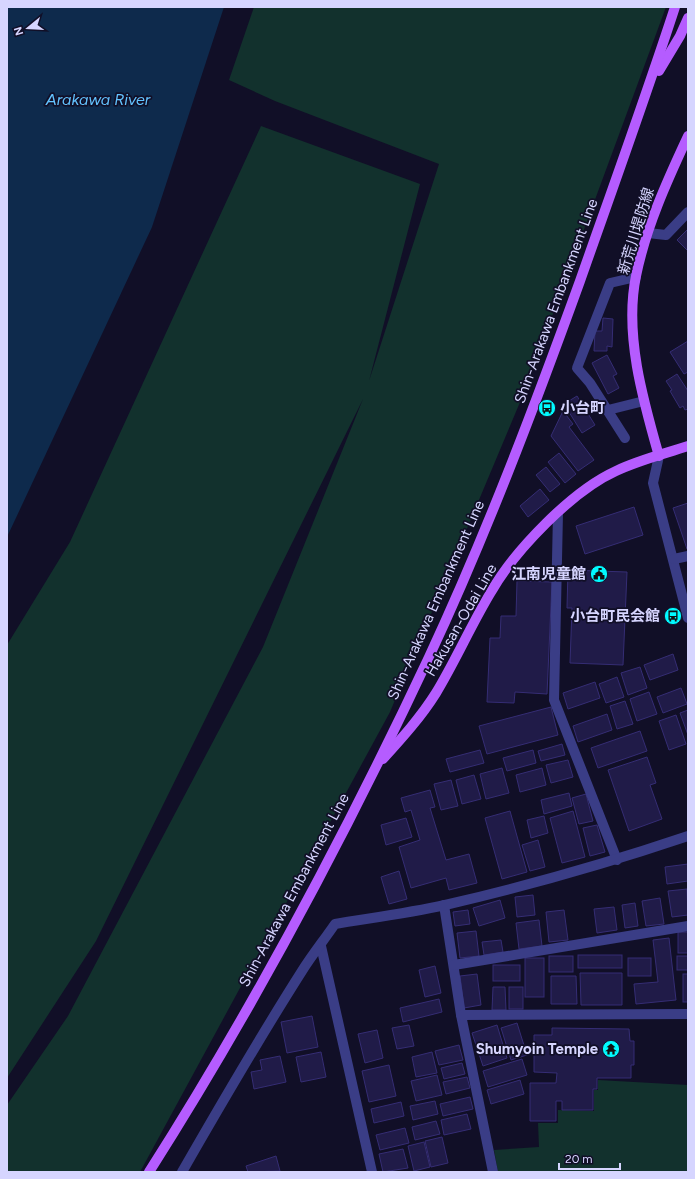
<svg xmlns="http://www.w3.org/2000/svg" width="695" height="1179" viewBox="0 0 695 1179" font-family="Figtree,'Noto Sans JP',sans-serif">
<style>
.green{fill:#12312d}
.water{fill:#0e2a4c}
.building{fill:#201b48;stroke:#352d74}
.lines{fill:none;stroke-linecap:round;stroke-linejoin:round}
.minor{stroke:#3a3d86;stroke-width:10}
.major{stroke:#b55cff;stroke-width:10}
.labels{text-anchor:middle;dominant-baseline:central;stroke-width:3.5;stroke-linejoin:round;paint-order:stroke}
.street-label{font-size:15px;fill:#d6d5ff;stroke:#110f27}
.poi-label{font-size:15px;font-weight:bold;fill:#d6d5ff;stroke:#110f27;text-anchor:end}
.water-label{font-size:16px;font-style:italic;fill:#63c3ff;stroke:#110f27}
</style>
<rect width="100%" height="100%" fill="#110f27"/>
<!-- green -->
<g class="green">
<path d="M254,7H666L523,395L390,712L140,1172H7V1105L68,1016L263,647L363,399L96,941L7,1078V645L70,542L261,126L420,184L369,381L439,164L275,101L229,80Z"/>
<path d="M598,1080L688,1085V1172H498L494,1150L539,1147L538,1123H558V1110L594,1111V1090H598Z"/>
</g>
<!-- water -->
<path class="water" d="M7,7H224L152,227L7,537Z"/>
<!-- building -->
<g class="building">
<path d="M688,229V251L677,240Z"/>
<path d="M603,318L613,319L612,347L607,346V351H594L595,331H602Z"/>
<path d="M688,341V372L684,374L670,352Z"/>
<path d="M607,355L617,374L613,376L619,388L608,394L592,363Z"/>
<path d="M677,374L688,391V409L685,410L683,406L680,408L670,391L672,390L666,381Z"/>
<path d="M577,396L595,425L582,433L564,404Z"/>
<path d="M563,411L573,424L569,427L594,460L578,471L551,436Z"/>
<path d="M559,453L576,474L565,483L548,462Z"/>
<path d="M546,467L560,484L550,492L536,475Z"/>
<path d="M540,489L549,500L528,517L520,506Z"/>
<path d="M688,503V549H687L673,508Z"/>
<path d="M634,507L643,535L585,554L576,526Z"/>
<path d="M568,570L627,572L623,665L570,663L572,608H567Z"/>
<path d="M517,581L552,582L547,694L515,692L514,703L487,702L490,638H500L501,616H516Z"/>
<path d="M673,654L678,670L650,680L644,665Z"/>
<path d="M640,667L647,688L628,695L621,673Z"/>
<path d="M617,677L624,697L606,703L599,684Z"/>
<path d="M595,682L600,698L568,709L563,693Z"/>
<path d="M681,688L687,704L663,713L657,697Z"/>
<path d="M649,692L657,714L637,721L630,699Z"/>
<path d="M625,701L633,724L617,729L610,706Z"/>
<path d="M551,707L558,735L487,754L479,726Z"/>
<path d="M688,710V735L680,713Z"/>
<path d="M607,714L612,730L578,742L573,726Z"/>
<path d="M676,715L686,744L669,750L659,721Z"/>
<path d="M640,731L647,751L598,768L591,748Z"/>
<path d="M562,744L565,755L541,761L538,751Z"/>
<path d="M480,750L484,763L450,772L446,759Z"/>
<path d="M533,750L536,763L507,771L503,758Z"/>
<path d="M647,757L656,783L650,785L662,819L629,831L608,770Z"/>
<path d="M568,760L573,777L551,783L546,765Z"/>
<path d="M502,768L509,793L486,799L480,774Z"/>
<path d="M542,768L546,785L520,792L516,775Z"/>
<path d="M474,775L481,799L462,804L456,780Z"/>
<path d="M451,780L458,806L441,810L434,784Z"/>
<path d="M430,790L435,807L430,808L446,860L469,854L477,883L449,890L446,878L411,888L399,847L420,840L411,810L405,812L401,798Z"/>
<path d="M569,793L572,806L544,814L541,800Z"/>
<path d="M586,794L593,821L579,824L572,798Z"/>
<path d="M510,811L527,872L502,879L485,818Z"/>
<path d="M573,811L585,857L562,863L550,818Z"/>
<path d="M544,816L548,833L531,838L527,820Z"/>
<path d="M406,818L412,837L386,845L381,825Z"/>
<path d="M597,825L605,852L590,856L583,828Z"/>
<path d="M538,840L545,867L530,871L522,845Z"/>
<path d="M688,864V881L667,884L665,867Z"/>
<path d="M399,871L407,899L389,904L381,877Z"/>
<path d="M687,889L688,915L672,917L668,891Z"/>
<path d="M533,895L535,915L517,917L515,897Z"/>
<path d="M660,898L664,924L646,926L642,901Z"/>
<path d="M500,900L505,918L479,926L473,908Z"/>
<path d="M635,903L638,926L625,928L622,905Z"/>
<path d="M614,907L617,930L597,933L594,909Z"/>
<path d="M468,910L470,924L455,926L453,912Z"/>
<path d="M564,910L568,940L549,942L546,912Z"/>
<path d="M539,920L542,946L519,949L516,923Z"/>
<path d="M476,931L479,956L460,958L457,933Z"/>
<rect x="678" y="932" width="10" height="21"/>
<path d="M669,938L676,1000L636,1004L634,984L658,982L653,940Z"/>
<path d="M501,940L503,952L484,955L482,942Z"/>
<rect x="578" y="955" width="44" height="13"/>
<rect x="549" y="956" width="24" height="16"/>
<rect x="677" y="956" width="11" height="14"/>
<rect x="525" y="958" width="19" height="39"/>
<rect x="628" y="958" width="23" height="18"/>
<rect x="493" y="965" width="27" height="16"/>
<path d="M435,966L441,993L425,997L419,970Z"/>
<path d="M580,973H622V1005H581Z"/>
<path d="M477,974L481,1005L464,1008L460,976Z"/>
<rect x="683" y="974" width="5" height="28"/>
<path d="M551,976H576L577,1004H551Z"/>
<path d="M493,987H505L506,1010H492Z"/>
<rect x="509" y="987" width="14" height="22"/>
<path d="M439,999L442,1012L403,1022L400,1008Z"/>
<path d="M312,1016L318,1047L287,1053L281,1022Z"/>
<path d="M517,1023L527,1055L511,1060L501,1028Z"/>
<path d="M409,1025L414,1046L397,1049L392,1028Z"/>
<path d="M497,1025L507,1058L483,1066L472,1033Z"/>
<path d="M552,1028L629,1029L630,1041H634V1065H631V1078H597V1089H593V1110H562V1101H556V1121H530V1083H556L557,1073L534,1072V1035H552Z"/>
<path d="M377,1030L383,1058L365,1063L358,1034Z"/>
<path d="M459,1045L463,1060L439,1065L435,1051Z"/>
<path d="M321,1052L326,1077L301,1082L296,1057Z"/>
<path d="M432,1052L437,1073L416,1077L412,1057Z"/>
<path d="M280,1056L286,1082L254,1089L251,1072L262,1070L260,1060Z"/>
<path d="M522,1059L527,1075L488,1087L483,1071Z"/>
<path d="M462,1063L465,1074L444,1079L441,1068Z"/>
<path d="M389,1065L396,1096L369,1102L362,1071Z"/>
<path d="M437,1075L442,1095L416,1101L411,1081Z"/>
<path d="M467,1077L470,1088L446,1094L443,1082Z"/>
<path d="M520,1080L524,1094L491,1104L487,1090Z"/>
<path d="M470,1097L473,1109L443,1116L440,1104Z"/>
<path d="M435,1101L438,1114L413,1120L410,1106Z"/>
<path d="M401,1102L404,1116L374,1123L371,1109Z"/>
<path d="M467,1114L471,1129L444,1135L441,1120Z"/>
<path d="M436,1121L440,1134L415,1140L412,1127Z"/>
<path d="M405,1128L409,1143L380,1150L376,1135Z"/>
<path d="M442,1137L448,1163L431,1167L425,1141Z"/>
<path d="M424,1142L430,1167L414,1171L408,1146Z"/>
<path d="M403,1149L408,1168L383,1172L379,1154Z"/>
<path d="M276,1156L280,1171L248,1172L246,1166Z"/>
</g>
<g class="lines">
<!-- minor -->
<g class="minor">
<path d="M648,233L666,235L688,212"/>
<path d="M608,410L644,401"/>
<path d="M625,438L590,383L577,368L610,283L636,277"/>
<path d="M659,456L653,483L688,618"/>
<path d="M558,513L554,700L617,860"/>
<path d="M674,559L688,556"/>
<path d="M444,905L461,1015L493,1172"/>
<path d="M321,946L372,1172"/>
<path d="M454,965L688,926"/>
<path d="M461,1015L688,1014"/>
<path d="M182,1172C221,1104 260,1037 302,971C312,955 324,940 335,924C371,918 409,913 445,905C527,886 608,863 688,836"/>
</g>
<!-- major -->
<g class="major">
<path d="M659,71L680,36L688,18"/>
<path d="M659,456C643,400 624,334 636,276C646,227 667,181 688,136"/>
<path d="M383,759C402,738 421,717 436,693C456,660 471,625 491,592C515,550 572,491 616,471C639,460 664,454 688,446"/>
<path d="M149,1172C254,1007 346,834 429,657C486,535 534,408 580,281C612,190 645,99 675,7"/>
</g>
</g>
<!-- icons -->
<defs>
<symbol id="bus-disc" viewBox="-11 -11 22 22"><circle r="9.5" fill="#01faff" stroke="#110f27"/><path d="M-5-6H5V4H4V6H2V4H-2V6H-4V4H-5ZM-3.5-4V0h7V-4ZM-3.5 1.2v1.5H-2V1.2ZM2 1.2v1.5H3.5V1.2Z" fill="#111"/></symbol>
<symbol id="civic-disc" viewBox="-11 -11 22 22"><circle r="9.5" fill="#01faff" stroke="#110f27"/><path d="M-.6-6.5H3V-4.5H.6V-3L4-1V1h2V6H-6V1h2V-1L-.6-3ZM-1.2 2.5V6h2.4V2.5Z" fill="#111"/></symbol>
<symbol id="temple-disc" viewBox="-11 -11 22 22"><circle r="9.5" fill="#01faff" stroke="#110f27"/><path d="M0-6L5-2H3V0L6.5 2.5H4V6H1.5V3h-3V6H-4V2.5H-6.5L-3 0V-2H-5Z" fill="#111"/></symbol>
</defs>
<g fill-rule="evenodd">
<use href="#bus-disc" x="537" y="398" width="20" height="20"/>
<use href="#civic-disc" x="589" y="564" width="20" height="20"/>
<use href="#bus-disc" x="663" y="606" width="20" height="20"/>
<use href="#temple-disc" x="601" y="1039" width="20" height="20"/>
</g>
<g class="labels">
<!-- street labels -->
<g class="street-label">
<text transform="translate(636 231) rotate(-73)">新荒川堤防線</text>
<text transform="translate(556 301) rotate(-70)">Shin-Arakawa Embankment Line</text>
<text transform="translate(436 600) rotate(-66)">Shin-Arakawa Embankment Line</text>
<text transform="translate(461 620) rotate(-60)">Hakusan-Odai Line</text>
<text transform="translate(294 890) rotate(-62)">Shin-Arakawa Embankment Line</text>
</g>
<!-- poi labels -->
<g class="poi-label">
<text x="560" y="408" text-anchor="start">小台町</text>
<text x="586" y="574">江南児童館</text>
<text x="660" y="616">小台町民会館</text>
<text x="598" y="1049">Shumyoin Temple</text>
</g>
<!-- water labels -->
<g class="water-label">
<text x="98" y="99">Arakawa River</text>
</g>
</g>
<!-- border -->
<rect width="695" height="1179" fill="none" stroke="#d6d5ff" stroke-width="16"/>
<!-- north arrow -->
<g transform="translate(28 28) rotate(252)" stroke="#110f27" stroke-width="3" paint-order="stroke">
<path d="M0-3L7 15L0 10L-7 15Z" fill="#d6d5ff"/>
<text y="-6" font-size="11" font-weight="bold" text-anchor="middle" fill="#d6d5ff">N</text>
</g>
<!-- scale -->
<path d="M559 1163v6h61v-6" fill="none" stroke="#d6d5ff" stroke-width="2"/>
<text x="565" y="1163" font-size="12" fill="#d6d5ff" stroke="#110f27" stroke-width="3" paint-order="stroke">20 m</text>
</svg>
